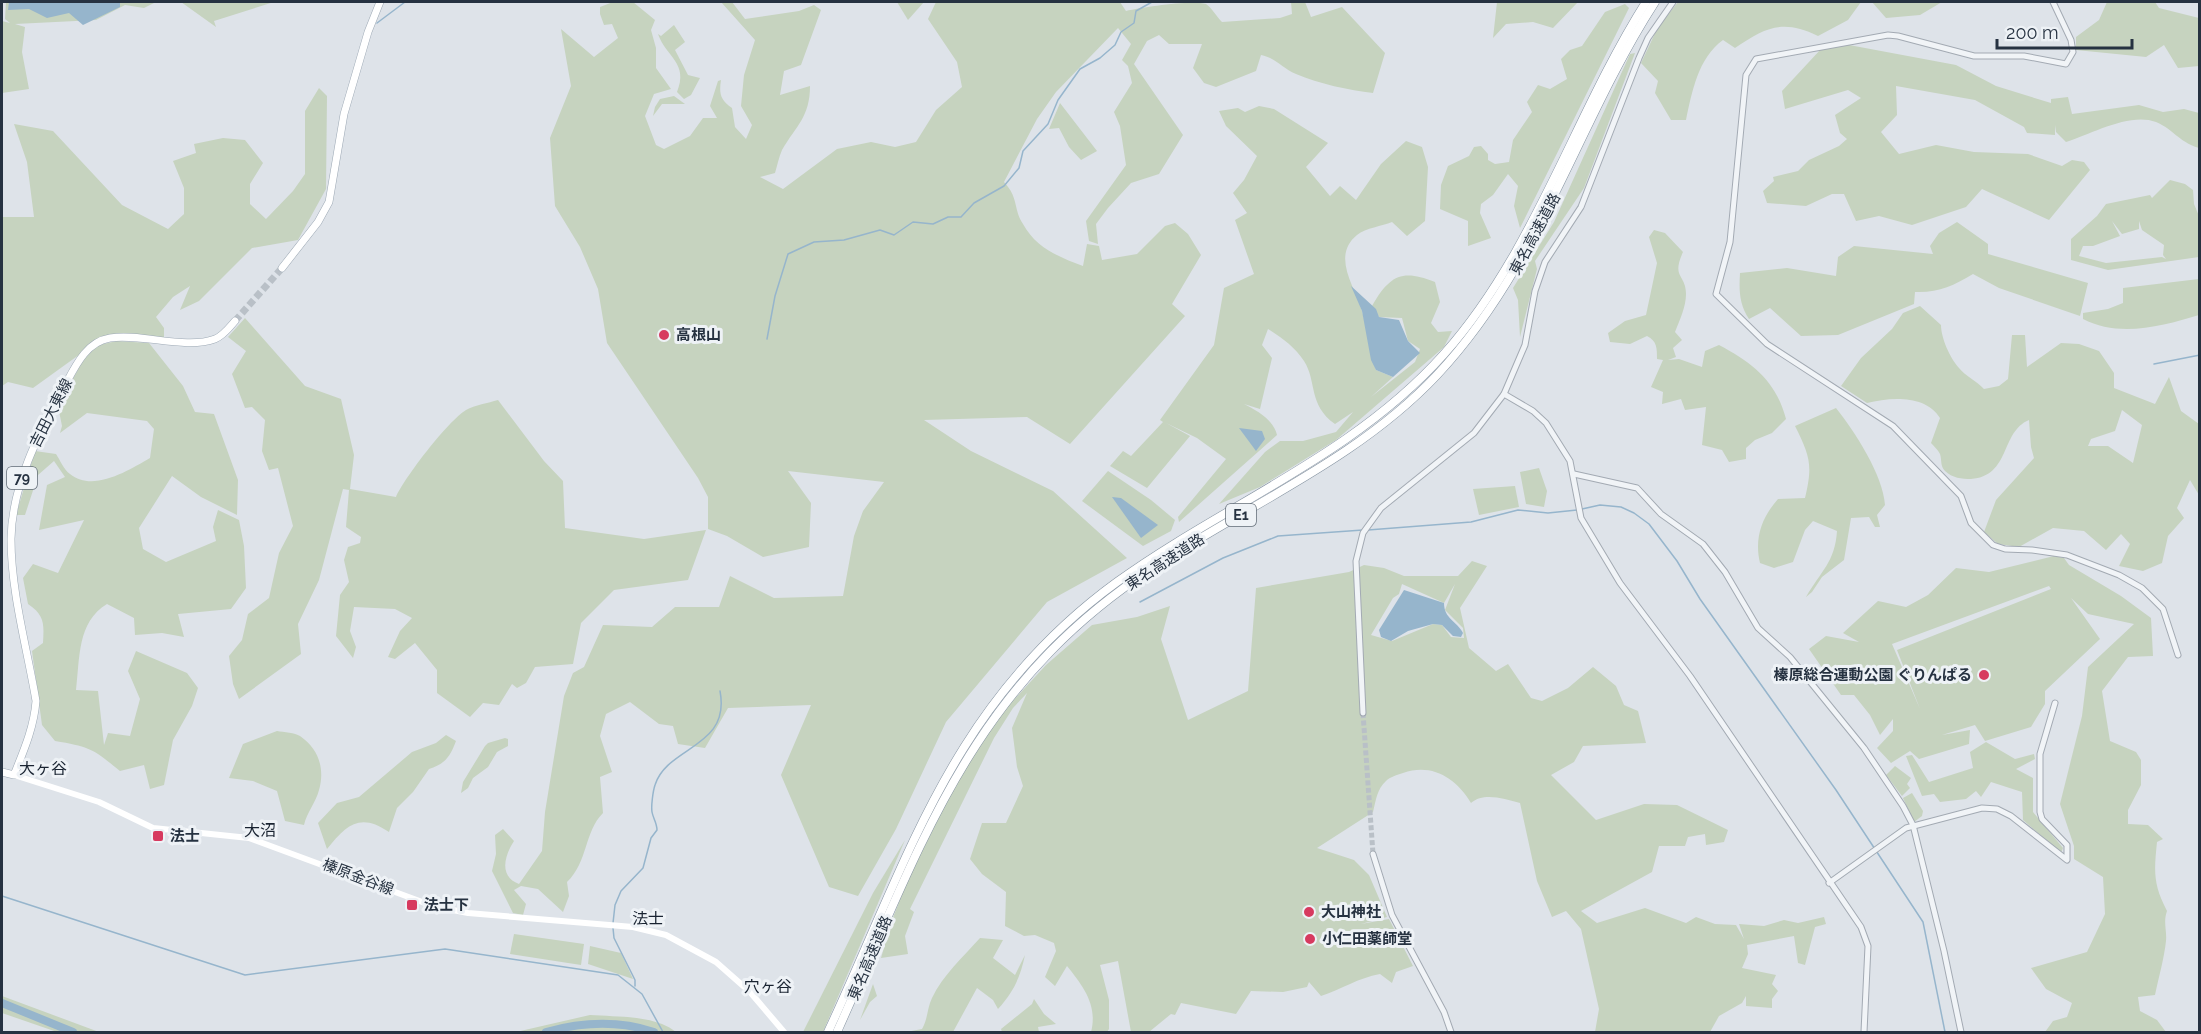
<svg xmlns="http://www.w3.org/2000/svg" width="2201" height="1034" viewBox="0 0 2201 1034" font-family="Raleway,'Noto Sans JP',sans-serif">
<style>
.green{fill:#c6d3bf;fill-rule:evenodd}
.water{fill:#96b5cc}
.lines{fill:none;stroke-linecap:round;stroke-linejoin:round}
.stream{stroke:#96b5cc;stroke-width:1.5}
.river{stroke:#96b5cc;stroke-width:8}
.tertiary-tunnel{stroke:#b9c0c7;stroke-width:5;stroke-dasharray:5 2.5;stroke-linecap:butt}
.primary-tunnel{stroke:#b9c0c7;stroke-width:7;stroke-dasharray:7 3.5;stroke-linecap:butt}
.tertiary-casing{stroke:#a3aab3;stroke-width:7}
.primary-casing{stroke:#9da9b5;stroke-width:8}
.motorway-casing{stroke:#8492a0;stroke-width:9}
.tertiary{stroke:#f1f4f7;stroke-width:5}
.secondary{stroke:#fff;stroke-width:6}
.primary{stroke:#fff;stroke-width:7}
.motorway{stroke:#fff;stroke-width:8}
.poi-dot{fill:#d73a5f;stroke:#eef2f6;stroke-width:2}
.labels{text-anchor:middle;dominant-baseline:central;stroke-width:6;stroke-linejoin:round;paint-order:stroke}
.shield{fill:#eef2f6;stroke:#626c77;stroke-width:1.5}
.shield-label{font-size:14px;font-weight:bold;fill:#263241}
.street-label{font-size:15px;fill:#263241;stroke:#eef2f6}
.poi-label{font-size:15px;font-weight:bold;fill:#263241;stroke:#eef2f6;text-anchor:start}
.neighbourhood-label{font-size:16px;fill:#192331;stroke:#eef2f6}
</style>
<rect width="100%" height="100%" fill="#dee3e9"/>
<!-- green -->
<g class="green">
<path d="M6,2H156L144,8L125,5L96,20L15,24L25,27L22,52L29,89L2,93V21L10,23L5,19Z"/>
<path d="M181,2H274L214,21L216,27Z"/>
<path d="M613,2H633L655,20L651,30L656,48V68L671,89L654,94L645,116L656,145L664,149L690,136L703,118H717L710,106L718,81L721,80C719,93 720,100 732,108L735,127L746,139L752,125L741,106L744,75L755,40L721,2H732L745,19L799,11L814,5L821,10L801,65L784,71L780,95L810,86C810,117 796,126 782,150C779,157 777,166 775,173L760,177L783,189L837,149L871,142L895,147L916,142L936,110L962,87L957,62L928,19L936,2H1120L1126,11C1144,7 1191,0 1206,4C1212,8 1217,17 1222,22L1280,18L1292,14L1291,2H1305L1311,17L1342,7L1385,53L1373,93C1349,90 1319,84 1296,74C1282,68 1276,58 1261,55L1256,71L1216,87L1204,83L1193,68L1202,44H1169L1159,35L1147,41L1134,64L1183,135L1159,174L1131,183L1108,208L1096,224L1098,244L1089,241L1086,221L1126,165L1120,126L1114,112L1132,83L1128,66L1122,60L1131,44L1118,28L1056,92L1037,119L1004,182C1019,198 1013,209 1023,224C1036,248 1059,257 1083,266L1087,244L1099,246L1102,260L1137,254L1165,226L1175,223L1188,234L1201,255L1172,304L1185,316L1070,444L1027,417L924,420L971,451L1053,491L1127,558L1047,602L946,722L896,829L858,896L829,887L781,775L811,705L728,708L705,748L678,744L673,726L659,724L630,702L606,714L600,736L612,772L600,777L603,813C584,832 588,862 567,882L569,896L563,912L538,889L521,886L514,890L526,904L523,915L513,913L492,871L496,854L495,835L503,829L514,841C505,855 498,876 519,884L542,851L545,812L564,696L573,673L584,667L603,625L652,627L675,607H719L730,576L774,598L843,596L854,536L863,511L884,482L788,471L811,503L809,547L763,557L727,536L708,529V497L698,478L607,343L598,289L580,247L555,206L550,138L571,86L561,29L594,57L618,38L612,24L604,25L600,14V7Z"/>
<path d="M897,2H924L908,20Z"/>
<path d="M1497,2H1578L1553,28L1533,22L1506,24L1493,38Z"/>
<path d="M1678,2H1861L1848,20L1818,36C1783,19 1766,27 1735,48L1723,40C1698,58 1692,92 1686,120H1671L1655,93L1658,81L1641,63L1658,27Z"/>
<path d="M1872,2H1942L1920,15L1886,18Z"/>
<path d="M2107,2H2155L2159,8L2199,18V66L2178,68L2164,45L2146,57L2076,50V37L2099,20Z"/>
<path d="M1625,4L1629,8L1520,228L1514,206L1518,186L1508,174L1493,195L1481,204L1480,213L1491,238L1468,246V221L1440,209L1441,185L1448,166L1469,156L1474,147L1481,146L1488,154V160L1495,164L1509,162L1513,140L1532,112L1527,102L1538,85L1550,89L1567,79L1561,59L1570,50L1582,46L1605,12Z"/>
<path d="M674,25L685,42L675,50L688,75L700,78L691,95L684,99L677,92C689,63 666,57 658,34L661,36Z"/>
<path d="M1849,45L1956,65L1996,86L2051,103V99L2068,97L2072,114L2139,105L2163,112L2184,109L2199,113V148C2177,141 2175,130 2156,122C2130,112 2091,134 2066,142L2056,132L2055,125V135L2027,133L2024,127L1975,100L1896,86L1897,115L1881,132L1899,154L1936,145L1974,152L2028,154L2062,166L2072,160L2084,162L2090,170L2049,220L1982,189L1966,207L1912,225L1879,216L1856,221L1844,194H1832L1806,206L1767,203L1763,191L1774,181L1773,177L1798,171L1809,160L1839,146L1847,139L1840,133L1835,115L1861,98L1848,90L1785,109L1782,91L1821,49Z"/>
<path d="M1635,53L1584,188L1535,261L1537,269L1520,337L1518,300L1513,288L1554,222L1630,54Z"/>
<path d="M319,88L327,96L326,189L298,240L252,248L199,301L180,310L190,286L173,297L156,317L164,328V338L118,334L101,339L33,388L8,382L2,386V217H34L27,162L14,124L53,131L122,205L168,229L184,214V188L173,161L196,153L194,144L223,138L245,140L263,163L250,184V204L266,219L293,191L305,174V111Z"/>
<path d="M674,96L685,104H662L653,116L655,107L660,99Z"/>
<path d="M1060,103L1097,151L1081,160L1069,147L1059,128L1049,129Z"/>
<path d="M1259,106L1274,109L1328,143L1306,167L1330,196L1340,186L1356,200L1381,164L1406,141L1422,147L1428,167L1425,221L1407,236L1392,222C1382,226 1366,228 1357,235C1331,256 1355,287 1362,311C1368,331 1368,351 1376,370L1393,377L1371,397L1415,362L1420,349L1408,341L1402,318L1379,317L1372,306C1390,275 1402,269 1435,282L1440,302L1431,323L1438,332L1452,331L1444,347L1336,440L1260,487L1219,504L1265,452L1280,441H1303L1336,432L1353,412L1335,424C1308,405 1317,381 1304,361C1295,347 1282,338 1268,329L1262,345L1272,358L1260,409L1244,404C1256,410 1274,420 1277,435L1179,522L1178,517L1226,459L1197,438L1166,423L1190,436L1147,488L1110,466L1123,451L1131,456L1163,422L1160,420L1214,345L1224,288L1254,274L1235,220L1247,213L1233,193L1244,180L1257,156L1226,126L1219,111L1238,108L1245,112Z"/>
<path d="M2170,180L2185,184L2193,190L2194,204L2199,216V257L2108,270L2071,260V239L2097,216L2106,204L2150,195L2152,198ZM2112,221L2122,234L2139,229V221L2142,230L2164,245L2163,255L2166,259L2162,257L2106,263L2079,256L2083,246H2093L2120,236Z"/>
<path d="M1957,222L1988,244V254L2088,283L2080,316L1999,288L1973,274C1953,286 1938,293 1915,292L1914,304L1838,335L1801,336L1770,308L1749,319C1739,304 1739,290 1740,273L1787,268L1836,276L1838,257L1854,246L1933,254L1930,246L1939,233Z"/>
<path d="M1654,230L1665,233L1683,252C1671,278 1686,274 1686,294C1686,307 1680,319 1675,332L1682,340L1673,348L1676,357L1668,360L1679,359L1702,367L1705,351L1719,345C1753,363 1776,381 1786,419L1772,433L1755,440L1746,448V459L1729,462L1722,450L1702,445L1706,407L1685,410L1681,399L1662,404L1663,392L1651,387L1663,360L1657,359C1657,348 1657,341 1647,336L1630,344L1610,342L1608,333L1625,321L1646,315L1657,263L1649,237Z"/>
<path d="M2199,279V315C2163,326 2119,338 2083,319V313L2108,309L2123,303V288Z"/>
<path d="M1920,306L1941,325C1941,338 1950,358 1959,368C1965,376 1977,381 1984,389L1999,386L2008,379L2012,335H2025L2027,367L2061,343L2079,344L2099,351L2114,373V388L2155,404L2169,377L2181,411L2199,424V495L2190,480L2177,508L2184,518L2168,536L2162,563L2143,571L2119,566L2130,544L2121,534L2106,550L2084,531L2053,528L2019,547L1998,544L1984,532L1996,500L2034,458L2031,447L2029,420C2000,432 2011,476 1971,479C1962,479 1952,478 1945,471C1940,466 1942,460 1940,454C1938,450 1934,446 1931,443L1940,418C1926,395 1891,397 1867,403L1841,386L1861,358L1892,329L1903,313ZM2122,410L2142,425L2133,463L2108,446H2088L2091,439L2115,431Z"/>
<path d="M245,318L305,386L341,399L354,455L350,489L396,497C405,477 448,421 466,410C475,405 488,403 498,400L544,461L563,481L565,528L644,539L706,530L688,580L614,590L581,623L573,664L535,667L526,683L517,688L512,684L499,705L483,703L470,717L437,693V670L415,643L395,659L388,657L400,631L412,618L395,609L354,607L350,631L356,647L353,658L336,636L340,595L349,582L344,560L348,547L360,543L361,537L346,527L349,490L343,489L319,580L298,624L301,654L239,699L233,684L229,656L242,640L248,614L269,598L279,553L293,526L278,468L269,470L262,451L265,420L252,407L245,408L232,374L246,351L228,337Z"/>
<path d="M117,341L149,343L183,386L195,412L214,414L238,480L237,515L201,497L172,476L139,528L143,549L166,562L216,541L213,527L218,510L239,520L244,546L246,588L231,609L178,614L184,637L162,633L135,635L134,618L107,604C77,622 80,658 76,690L98,691L104,745L108,733L130,736L140,699L128,671L136,651L187,673L198,688L192,706L173,740L164,785L150,789L144,765L120,771C93,749 91,747 55,741L42,725L32,651L43,643C44,625 45,615 28,604L23,578L33,564L58,573L84,520L39,530L47,485L65,477L54,461L38,475L25,515H16L35,451L56,454C60,460 64,470 70,474C93,493 129,470 150,458L154,429L147,421L87,413L60,433L62,426L58,406L88,351L103,344Z"/>
<path d="M1836,408C1855,432 1883,475 1885,505L1877,515L1880,527H1875L1869,517L1851,518L1844,560L1822,577L1812,592L1806,597C1821,571 1835,562 1837,531L1813,521L1805,530L1793,562L1774,568L1760,563C1754,538 1762,517 1778,499L1805,498C1813,465 1810,456 1795,426Z"/>
<path d="M1539,468L1547,491L1544,507L1526,504L1520,472Z"/>
<path d="M1108,471L1151,500L1175,520L1171,531L1143,546L1082,501Z"/>
<path d="M1515,486L1519,507L1479,515L1473,489Z"/>
<path d="M2054,556L2064,558L2069,565L2121,596L2151,618L2153,656L2128,657L2102,691L2110,741L2136,752L2141,760V785L2128,810V824L2148,825L2163,839L2157,842C2154,872 2153,884 2167,911C2163,922 2167,930 2166,941C2164,959 2159,976 2155,995L2138,997L2140,1011L2157,1020L2166,1032H2045L2053,1021L2067,1017L2072,1003L2046,989L2031,968L2087,952L2105,914L2103,877L2074,859V846L2060,804L2082,716L2088,667L2134,624L2088,614L2071,598L2100,639L2045,691V704L2031,727L1985,741L1975,725L1942,735L1970,730L1969,744L1919,759L1910,751L1891,763L1877,748L1893,731V719L1880,735L1870,715L1854,695H1841L1809,649L1826,636L1859,642L1843,633L1878,601L1906,607L1928,595L1956,568L1989,572ZM2049,586L2051,589L1897,650L1920,709L1892,644Z"/>
<path d="M1472,561L1487,566L1460,608L1469,648L1496,671L1508,664L1531,698L1542,701L1568,688L1593,667L1616,686L1624,705L1638,711L1646,743L1583,746L1574,762L1551,775L1596,820L1644,804L1677,805L1728,830L1724,842L1706,845L1705,834L1688,837L1685,846H1659L1652,872L1581,911L1597,923L1645,908L1686,923L1696,917L1715,924L1736,925L1744,939L1739,924L1764,926L1784,920L1798,923L1824,917L1826,924L1815,927L1805,965L1798,963L1794,936L1747,945L1748,954L1742,968L1776,975L1772,984L1778,991L1772,999V1008L1746,1006V996L1742,1003L1719,1016L1710,1032H1595L1599,1009L1581,929L1566,911L1552,917L1537,881L1520,803C1504,799 1484,792 1471,803C1456,778 1432,763 1403,773C1397,775 1390,777 1386,781C1377,789 1376,800 1373,812L1317,848L1354,860L1369,875L1387,917L1361,924L1389,919L1413,966L1396,972L1392,983L1380,974C1358,978 1342,989 1321,996L1309,982L1307,987L1283,992L1251,991L1236,1014L1181,1003L1175,1015L1171,1014L1149,1032H1131L1118,961L1100,965L1109,1000V1029L1107,1032H1091C1098,1005 1083,986 1067,966L1055,986L1045,977L1056,951L1054,943L1035,935L1024,936L1005,926L1006,892L982,874L970,859L982,823H1006L1023,786L1017,767L1012,728L1027,693L1013,708L994,738L910,909L914,912L905,936L908,954L881,958L892,920L914,864L954,783L997,718L1046,665L1092,625L1137,617L1170,606L1161,639L1188,720L1248,691L1256,588L1349,572L1364,565L1384,568L1404,576H1458ZM1402,584L1444,603L1455,584L1445,610L1463,628L1464,638L1451,637L1442,625L1433,624L1392,641L1371,635L1393,598L1399,594Z"/>
<path d="M277,731C284,732 295,733 300,736C319,749 325,769 319,790C316,802 307,812 304,825L285,821L277,791L253,781L229,778L243,744Z"/>
<path d="M446,735L456,741C450,757 445,764 429,769L413,792L397,808L389,832C360,812 346,825 327,849L318,823L337,803L359,797L412,752L436,743Z"/>
<path d="M505,738L508,739V746L497,752L488,767L473,778L468,788L461,793L463,782L485,746L488,743Z"/>
<path d="M1986,742L2015,759L2034,754L2035,759L2016,769L2033,778V812L2063,848L2061,853L2023,820L2022,792L1991,782L1981,797L1976,791L1966,799L1940,802L1934,794L1922,796L1906,756L1912,755L1929,782L1973,768L1970,752Z"/>
<path d="M1895,766L1911,778L1907,784L1910,788L1902,796L1886,775Z"/>
<path d="M1912,793L1923,811L1922,816L1914,822L1903,798Z"/>
<path d="M905,840L823,1032H803L873,893Z"/>
<path d="M514,934L584,944L581,965L510,954Z"/>
<path d="M980,938L1003,940L993,958L1015,975L1025,955C1020,978 1014,991 998,1009L993,1000L977,988L953,1032H906L922,1029C928,1019 927,1008 932,998C943,975 963,957 980,938Z"/>
<path d="M590,946L621,953L633,979L588,964Z"/>
<path d="M873,984L877,996L870,1002L860,1020Z"/>
<path d="M2,996L99,1032H57L2,1013Z"/>
<path d="M1034,999L1044,1014L1056,1024L1038,1027L1039,1032H1002L1001,1029L1032,1004Z"/>
<path d="M590,1015C617,1017 655,1015 676,1032H516Z"/>
</g>
<!-- water -->
<g class="water">
<path d="M9,2H120V7L83,25L69,13L47,18L29,9L8,10Z"/>
<path d="M1351,286L1376,309L1379,317L1399,320L1408,341L1420,353L1393,377L1376,370L1371,360L1362,311Z"/>
<path d="M1239,428L1262,431L1265,439L1256,451Z"/>
<path d="M1112,497L1121,498L1158,525L1141,538Z"/>
<path d="M1404,590L1444,603C1444,619 1457,621 1463,633L1461,637L1453,636L1442,625L1433,624L1408,631L1391,641L1381,637L1379,630Z"/>
</g>
<g class="lines">
<!-- stream -->
<g class="stream">
<path d="M377,23L405,2"/>
<path d="M767,339L775,296L788,254L814,242L844,240L880,230L894,235L913,222L933,224L948,217H961L974,203L1004,186L1019,168L1023,151L1048,124L1058,100L1080,69L1100,58L1115,45L1121,32L1134,23L1136,11L1152,2"/>
<path d="M2154,364L2200,355"/>
<path d="M1582,509L1600,505L1621,507L1634,513L1649,524L1677,561L1700,599L1836,790L1923,922L1945,1032"/>
<path d="M1368,530L1471,522L1518,510L1548,513L1577,510"/>
<path d="M1140,602L1223,558L1278,536L1363,530"/>
<path d="M2,896L245,975L445,949L618,975L642,994L663,1032"/>
<path d="M613,923L615,905L621,891L643,868L651,838L657,830C657,823 653,818 652,812C651,806 653,791 655,785C667,746 731,748 720,691"/>
<path d="M613,928L614,938L635,980V986"/>
</g>
<!-- river -->
<g class="river">
<path d="M2,1003L73,1032"/>
<path d="M546,1032C582,1022 618,1020 654,1032"/>
</g>
<!-- tertiary-tunnel -->
<path class="tertiary-tunnel" d="M1363,713L1373,854"/>
<!-- primary-tunnel -->
<path class="primary-tunnel" d="M235,321L282,268"/>
<defs>
<g id="tertiary">
<path d="M2053,2L2071,40L2073,52L2066,64L2024,56H1974L1898,36L1888,35L1756,59L1746,75L1730,242L1716,294L1767,344L1893,426L1961,496L1971,523L1993,545L2005,549L2032,550L2067,555L2119,575L2142,588L2163,609L2178,655"/>
<path d="M1504,394L1533,411L1546,423L1570,461L1581,518L1620,583L1690,676L1861,927L1868,946L1864,1032"/>
<path d="M1574,474L1637,488L1661,514L1703,544L1725,572L1758,628L1790,657L1864,748L1903,806L1913,825L1944,951L1961,1032"/>
<path d="M1363,713L1356,561L1363,533L1381,508L1474,433L1504,394L1525,345L1535,291L1545,262L1581,207L1639,58L1648,38L1673,2"/>
<path d="M1373,854L1392,915L1444,1012L1451,1032"/>
<path d="M1829,883L1906,828L1982,808L1997,809L2011,816L2067,860V845L2042,819L2040,812V754L2055,703"/>
</g>
<g id="primary">
<path d="M282,268L318,222L329,202L344,114L368,32L380,2"/>
<path d="M2,772L14,775C24,750 34,727 36,701C27,648 11,592 11,539C12,485 38,435 63,389C74,369 85,342 110,338C142,333 185,350 215,339C223,336 229,328 235,321"/>
</g>
<g id="motorway">
<path d="M828,1032C909,858 952,702 1117,582C1225,504 1353,456 1444,354C1535,252 1574,116 1646,2"/>
<path d="M837,1032C922,844 969,689 1151,569C1247,505 1357,460 1437,375C1541,264 1575,126 1655,2"/>
</g>
</defs>
<!-- tertiary casing -->
<use href="#tertiary" class="tertiary-casing"/>
<!-- primary casing -->
<use href="#primary" class="primary-casing"/>
<!-- motorway casing -->
<use href="#motorway" class="motorway-casing"/>
<!-- tertiary -->
<use href="#tertiary" class="tertiary"/>
<!-- secondary -->
<path class="secondary" d="M14,775L99,802L153,828L249,838L433,906L468,913L633,927L666,935L716,962L750,992L784,1032"/>
<!-- primary -->
<use href="#primary" class="primary"/>
<!-- motorway -->
<use href="#motorway" class="motorway"/>
</g>
<!-- markers -->
<g class="poi-dot">
<circle cx="664" cy="335" r="6"/>
<circle cx="1984" cy="675" r="6"/>
<rect x="152" y="830" width="12" height="12" rx="3"/>
<rect x="406" y="899" width="12" height="12" rx="3"/>
<circle cx="1309" cy="912" r="6"/>
<circle cx="1310" cy="939" r="6"/>
</g>
<g class="labels">
<!-- shield labels -->
<g class="shield">
<rect x="7" y="467" width="30" height="22" rx="4.5"/>
<rect x="1226" y="504" width="30" height="22" rx="4.5"/>
</g>
<g class="shield-label">
<text x="22" y="478">79</text>
<text x="1241" y="515">E1</text>
</g>
<!-- street labels -->
<g class="street-label">
<text transform="translate(1535 234) rotate(-62)">東名高速道路</text>
<text transform="translate(51 413) rotate(-63)">吉田大東線</text>
<text transform="translate(1165 562) rotate(-33)">東名高速道路</text>
<text transform="translate(358 877) rotate(21)">榛原金谷線</text>
<text transform="translate(870 958) rotate(-67)">東名高速道路</text>
</g>
<!-- poi labels -->
<g class="poi-label">
<text x="676" y="335">高根山</text>
<text x="1972" y="675" text-anchor="end">榛原総合運動公園 ぐりんぱる</text>
<text x="170" y="836">法士</text>
<text x="424" y="905">法士下</text>
<text x="1321" y="912">大山神社</text>
<text x="1322" y="939">小仁田薬師堂</text>
</g>
<!-- neighbourhood labels -->
<g class="neighbourhood-label">
<text x="43" y="768">大ヶ谷</text>
<text x="260" y="830">大沼</text>
<text x="648" y="918">法士</text>
<text x="768" y="986">穴ヶ谷</text>
</g>
</g>
<!-- border -->
<rect width="2201" height="1034" fill="none" stroke="#263241" stroke-width="6"/>
<!-- scale -->
<path d="M1997 39v9h135v-9" fill="none" stroke="#263241" stroke-width="3"/>
<text x="2006" y="39" font-size="18" fill="#263241" stroke="#eef2f6" stroke-width="4.5" paint-order="stroke">200 m</text>
</svg>
